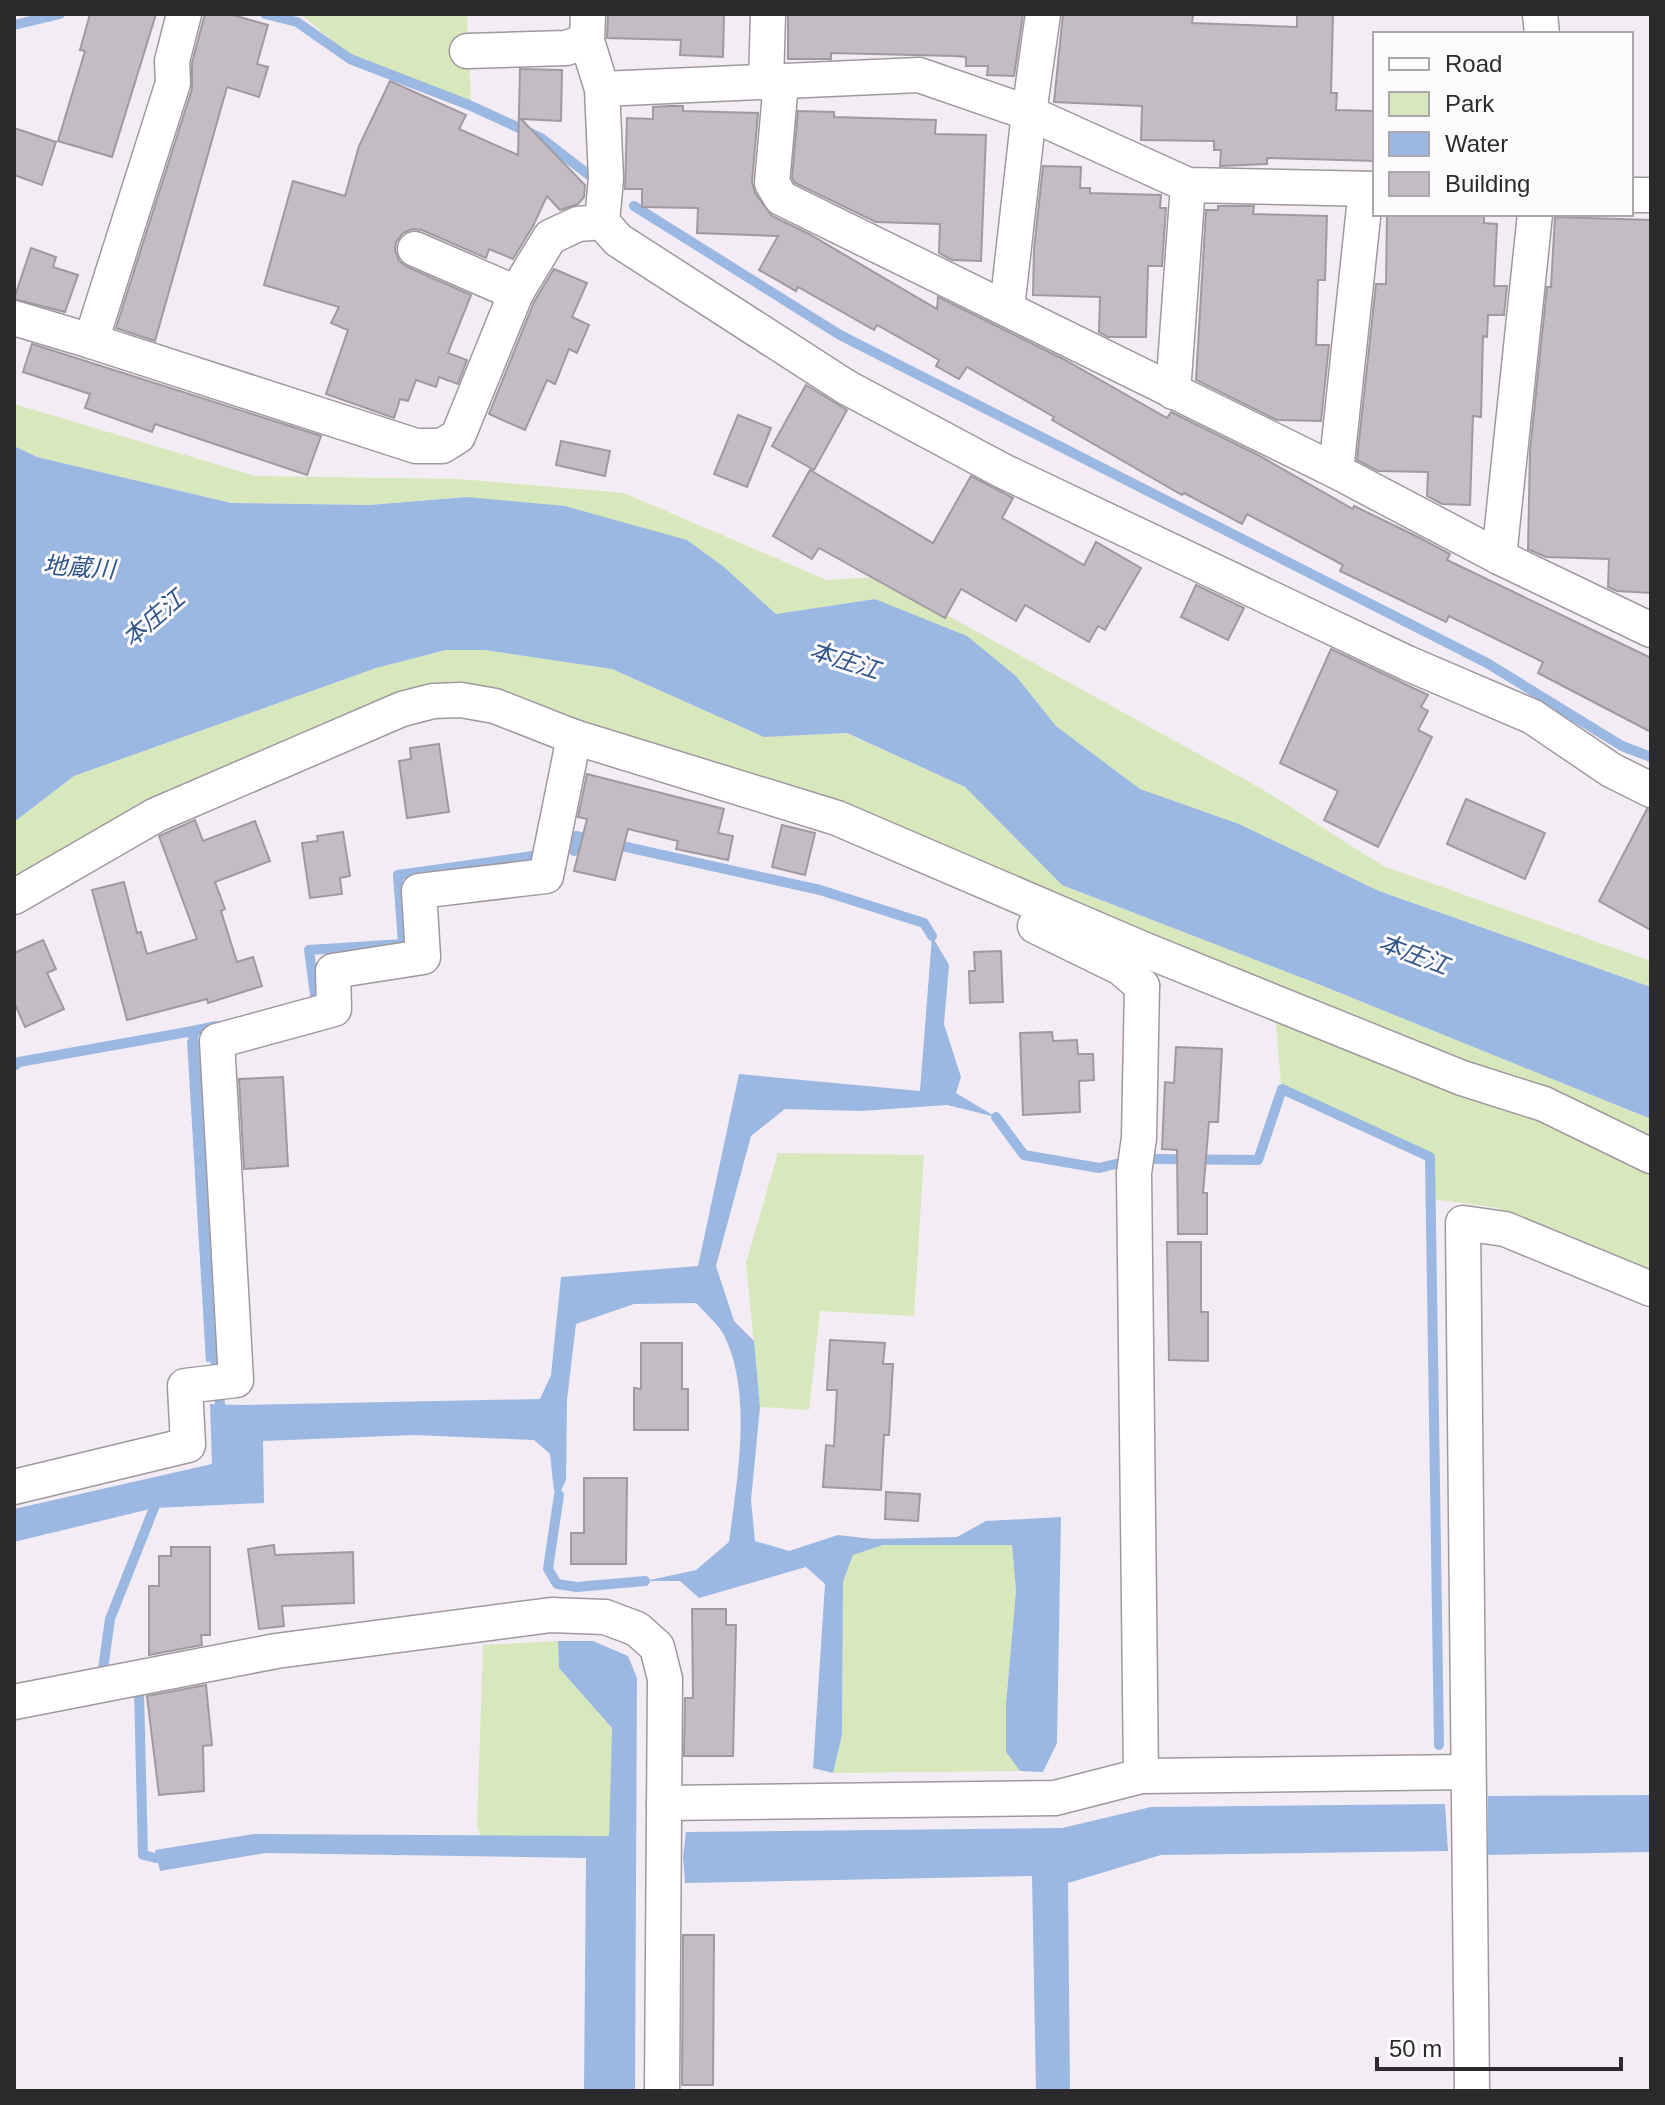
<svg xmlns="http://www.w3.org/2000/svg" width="1665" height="2105" viewBox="0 0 1665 2105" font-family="Helvetica,'Noto Sans JP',sans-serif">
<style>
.green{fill:#d7e9bc}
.water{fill:#9bb8e2}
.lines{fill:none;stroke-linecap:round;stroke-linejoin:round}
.stream{stroke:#9bb8e2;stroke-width:10}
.building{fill:#c4bcc4;stroke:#a199a0;stroke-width:2}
.minor-casing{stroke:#a0989f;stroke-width:37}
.minor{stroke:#fff;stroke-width:34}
.labels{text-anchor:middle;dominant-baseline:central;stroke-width:6;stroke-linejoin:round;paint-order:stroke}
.water-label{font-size:24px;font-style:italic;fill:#30558b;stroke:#fefbfe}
</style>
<rect width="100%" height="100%" fill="#f4ecf4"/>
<!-- green -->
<g class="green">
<path d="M301,14H467L471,102L353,59Z"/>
<path d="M14,404L256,476L460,479L624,493L827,580L878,577L1262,789L1383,866L1651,961V987L1379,891L1239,824L1140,789L1056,726L1016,676L875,599L776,614L724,567L687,540L652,531L467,497L369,505L231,503L37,457L14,446Z"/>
<path d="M446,650H484L612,669L764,737L846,733L965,787L1062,885L1318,984L1651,1119V1274L1498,1208L1433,1199L1432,1155L1281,1084L1275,1014L827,828L495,717L411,719L152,827L14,905V822L74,776L376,668Z"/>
<path d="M778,1153L924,1155L914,1316L820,1311L809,1410L760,1407L746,1263Z"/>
<path d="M883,1545H1012L1016,1591L1006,1704V1751L1020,1771L833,1773L842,1735L843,1582L853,1555Z"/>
<path d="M558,1641L559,1668L612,1728L609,1836H480L477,1825L483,1645Z"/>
</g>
<!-- water -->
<g class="water">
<path d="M14,446L37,457L231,503L369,505L467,497L565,506L687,540L724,567L776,614L875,599L967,636L1016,676L1056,726L1140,789L1239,824L1379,891L1651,987V1119L1318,984L1062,885L965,787L847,733L764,737L612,669L484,650H446L376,668L74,776L14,822Z"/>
<path d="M932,936L949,965L944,1024L961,1077L956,1093L996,1117L947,1105L861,1111L785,1109L751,1136L716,1266L734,1321L754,1341L760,1407L751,1500L755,1541L789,1551L838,1535L873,1539L957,1537L986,1521L1061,1517L1057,1743L1043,1772L1020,1771L1006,1752V1704L1016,1591L1012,1545H883L853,1555L843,1582L842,1735L833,1773L813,1768L825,1584L806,1567L699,1598L680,1581H645L696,1570L729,1542C737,1480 753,1394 724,1335C718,1324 705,1313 696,1303L634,1304L576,1324L567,1400L566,1480L559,1495L554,1491L550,1454L534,1440L413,1435L263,1441L264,1503L154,1508L14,1542V1509L212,1464L210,1404L241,1405L540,1399L551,1375L561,1277L698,1266L739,1074L920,1091Z"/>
<path d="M187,1040L200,1041L223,1360L206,1362Z"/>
<path d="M558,1641H593L628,1656L637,1678L635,2091H584L586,1858L265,1853L160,1871L155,1850L254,1834L609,1836L612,1728L559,1668Z"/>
<path d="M1651,1795V1852L1488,1855V1796Z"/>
<path d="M1445,1804L1448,1851L1161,1855L1068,1883L1070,2091H1036L1032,1876L685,1883L683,1857L686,1832L1062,1828L1151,1807Z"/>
</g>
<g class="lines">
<!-- stream -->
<g class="stream">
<path d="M265,14L297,22L350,59L469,105L541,138L589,175"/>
<path d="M14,25L60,14"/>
<path d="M634,206L840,335L1487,663L1622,746L1651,757"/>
<path d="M613,844L820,890L924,923L932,936"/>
<path d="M574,851L576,836L594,840"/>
<path d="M310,1004L316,1002L309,950L403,944L398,875L533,856"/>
<path d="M194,1051L193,1031L216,1026"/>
<path d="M14,1066L19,1062L193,1031"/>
<path d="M996,1117L1024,1155L1099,1168L1124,1162"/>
<path d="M1154,1159L1258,1160L1282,1089L1430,1157L1439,1745"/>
<path d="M214,1351L220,1404"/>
<path d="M559,1495L548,1569L557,1584L577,1587L645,1581"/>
<path d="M103,1669L110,1619L154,1508"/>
<path d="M139,1691L143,1855L156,1858L168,1857"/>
</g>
</g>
<!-- building -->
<g class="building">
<path d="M90,14H156L112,157L58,141L85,51L80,50Z"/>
<path d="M205,14H229L268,25L257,64L268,67L259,97L227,87L155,341L116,328L192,89V63Z"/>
<path d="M608,14H724L723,57L680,55L681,40L607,38Z"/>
<path d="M788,14H1023L1014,76L987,75L988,66H966V57L955,56L831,53V59H788Z"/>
<path d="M1063,14H1176L1193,15L1192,23L1297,27V14H1333L1331,93H1337L1336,110L1375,111V161L1267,158V164L1220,166L1221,150H1214V141L1141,140L1142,106L1054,102Z"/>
<path d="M520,69L562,70L561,121L521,119L585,185L584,197L578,204L560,210L547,196L533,226L513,259L489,249L486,258L422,230L412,229L403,233L396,242L395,250L399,261L407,267L471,295L448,353L467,360L458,384L439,377L436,387L416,380L408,401L400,399L394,418L326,394L348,330L331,323L339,307L264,285L293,181L345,196L359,146L390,81L466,115L459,129L518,155Z"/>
<path d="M670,106H683V111L758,113L752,182L755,193L772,216L809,234L937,309L938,297L1065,360L1167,418L1171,412L1258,455L1353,509L1354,506L1418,537L1450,554L1447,560L1651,658V732L1538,673L1543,662L1449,616L1446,622L1340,571L1343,565L1247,514L1242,524L1184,493L1182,495L1052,420L1054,417L967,367L959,379L936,366L939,360L877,325L874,330L798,287L796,291L759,270L778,236L697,233L698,208L642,207V189H625L627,118L653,119V107Z"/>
<path d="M798,111L834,112V117L936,120L935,134L986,135L981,261L952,260L939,253L940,224L876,222L795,183L792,178Z"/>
<path d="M14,128L56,142L42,185L14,175Z"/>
<path d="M1043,166L1081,167L1080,188H1090V193L1161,195L1160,208H1166L1162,266H1148L1146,337H1108L1099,332L1100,297L1033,295L1034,249Z"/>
<path d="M1218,206H1254L1253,214L1327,216L1325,280H1318L1316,345H1329L1321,421L1277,420L1196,380L1206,210H1218Z"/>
<path d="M1387,214L1484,216V223L1497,224L1494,286H1507L1504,315H1488L1487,337L1483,336L1481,417L1473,416L1470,505L1442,504L1427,496L1428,472L1378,471L1357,460L1376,284H1386Z"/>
<path d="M1555,217L1651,220V593L1617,591L1608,587L1609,559L1546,557L1528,549L1530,451L1547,287H1551Z"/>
<path d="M31,248L56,257L53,267L78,275L65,312L14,299Z"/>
<path d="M554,269L587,283L572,317L589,325L577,353L569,349L555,384L547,380L525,430L489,414L534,302Z"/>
<path d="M32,344L321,436L307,475L155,424L152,432L85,408L90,394L23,372Z"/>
<path d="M806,385L847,410L814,470L772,446Z"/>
<path d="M738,415L771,428L747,487L714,474Z"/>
<path d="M561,441L610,451L605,476L556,465Z"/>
<path d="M810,470L933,543L971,476L1013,498L1002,518L1084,565L1096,542L1141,568L1105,630L1098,626L1089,642L1025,605L1016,621L961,589L945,618L819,548L812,559L773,536Z"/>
<path d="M1196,585L1244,608L1228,640L1181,617Z"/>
<path d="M1331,649L1428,695L1421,707L1428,711L1418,730L1432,737L1378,847L1324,820L1338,791L1280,763Z"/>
<path d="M439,744L449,812L407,818L399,761L411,759L410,748Z"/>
<path d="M587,774L724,809L718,833L733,836L728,860L676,849L678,841L628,829L615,880L574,871L587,819L578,817Z"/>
<path d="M1466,799L1545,833L1525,879L1447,844Z"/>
<path d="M1647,809L1651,810V930L1599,901Z"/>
<path d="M195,820L203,841L255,821L270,861L215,882L225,909L221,911L237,962L253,957L262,986L208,1003L207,999L127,1020L92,890L124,882L137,933L141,932L147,954L197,939L159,836Z"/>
<path d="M782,825L815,833L805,875L772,867Z"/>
<path d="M343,832L350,876L340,878L342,894L310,898L302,843L318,841L317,836Z"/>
<path d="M43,940L56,969L47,973L64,1009L25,1027L14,1002V953Z"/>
<path d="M1001,951L1003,1002L970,1003L969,971H975L974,952Z"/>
<path d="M1052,1032L1053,1041L1077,1040L1078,1054H1093L1094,1080L1079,1081L1080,1112L1023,1115L1020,1033Z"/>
<path d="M1176,1047L1222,1049L1218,1122H1209L1203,1193H1207V1234H1178L1177,1150L1162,1149L1165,1082L1174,1083Z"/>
<path d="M283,1077L288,1166L244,1169L239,1079Z"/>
<path d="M1167,1242H1201V1312H1208V1361L1169,1360Z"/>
<path d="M830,1340L885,1343L883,1364H893L889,1435H884L881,1490L823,1487L826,1445L834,1446L837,1390H827Z"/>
<path d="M641,1343H682V1389H688V1430H634V1388L641,1389Z"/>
<path d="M584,1478H627L626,1564H571V1533H584Z"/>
<path d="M886,1492L920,1494L918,1521L885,1519Z"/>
<path d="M274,1545L275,1555L353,1552L354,1603L282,1606L284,1626L259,1629L248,1549Z"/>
<path d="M171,1547H210V1635H201L202,1645L149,1655V1586H159V1556H171Z"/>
<path d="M692,1609H726V1625H736L733,1756H684L685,1698H693Z"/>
<path d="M206,1685L212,1745L203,1746L204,1791L159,1795L147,1696Z"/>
<path d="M683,1935H714L713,2085H682Z"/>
</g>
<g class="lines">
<defs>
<g id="minor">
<path d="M1540,14L1542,34"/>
<path d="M467,51L566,48L587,41"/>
<path d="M781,82L772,183L781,198L1336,471L1499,557L1651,630"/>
<path d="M766,83L768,14"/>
<path d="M602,89L919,75L1029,113L1188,185L1375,189"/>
<path d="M1631,195H1651"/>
<path d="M602,222L618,240L846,387L1003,471L1407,663L1533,717L1611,770L1651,790"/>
<path d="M415,249L516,293"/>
<path d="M1007,308L1029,113L1043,14"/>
<path d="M14,318L91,341L416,446H442L458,436L516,293L550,237L578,224L602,222L606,178L602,89L587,41L588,14"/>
<path d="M91,341L173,83L172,61L184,14"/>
<path d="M1173,392L1188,185"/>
<path d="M1336,471L1366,189"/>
<path d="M1499,557L1535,214"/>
<path d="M14,897L156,815L402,709L433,701L461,700L495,706L574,737L837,818L1145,950L1462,1078L1544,1104L1651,1156"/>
<path d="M1035,926L1121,968L1142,986"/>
<path d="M14,1487L188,1445L185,1386L236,1380L217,1041L334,1009L333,971L423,957L419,891L546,876L574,737"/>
<path d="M14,1702L276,1651L551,1615L605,1617L637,1629L657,1647L665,1679L662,2091"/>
<path d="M1141,1776L1134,1173L1139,1138L1142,986"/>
<path d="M664,1803L1055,1798L1141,1776L1468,1772"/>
<path d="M1472,2091L1463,1223L1505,1229L1651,1289"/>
</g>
</defs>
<!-- minor casing -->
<use href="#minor" class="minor-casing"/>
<!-- minor -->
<use href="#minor" class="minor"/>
</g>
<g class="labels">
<!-- water labels -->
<g class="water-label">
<text transform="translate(79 567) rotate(4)">地蔵川</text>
<text transform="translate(153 618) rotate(-40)">本庄江</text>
<text transform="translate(845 660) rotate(18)">本庄江</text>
<text transform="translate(1414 954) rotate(21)">本庄江</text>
</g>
</g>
<!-- border -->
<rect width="1665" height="2105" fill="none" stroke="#2d2a2d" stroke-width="32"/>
<!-- legend -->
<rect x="1373" y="32" width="260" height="184" fill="#fefbfe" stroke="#aaa7aa" stroke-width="2"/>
<rect x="1389" y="58" width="40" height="12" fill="#ffffff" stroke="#aaa7aa" stroke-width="2"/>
<text x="1445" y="72" font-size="24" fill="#2d2a2d">Road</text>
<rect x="1389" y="92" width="40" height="24" fill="#d7e9bc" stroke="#aaa7aa" stroke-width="2"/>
<text x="1445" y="112" font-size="24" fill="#2d2a2d">Park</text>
<rect x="1389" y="132" width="40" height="24" fill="#9bb8e2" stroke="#aaa7aa" stroke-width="2"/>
<text x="1445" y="152" font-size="24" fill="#2d2a2d">Water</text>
<rect x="1389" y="172" width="40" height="24" fill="#c4bcc4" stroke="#aaa7aa" stroke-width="2"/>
<text x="1445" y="192" font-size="24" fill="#2d2a2d">Building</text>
<!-- scale -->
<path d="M1377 2057v12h244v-12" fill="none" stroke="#2d2a2d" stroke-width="4"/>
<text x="1389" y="2057" font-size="24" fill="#2d2a2d" stroke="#fefbfe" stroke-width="6" paint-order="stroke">50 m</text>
</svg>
